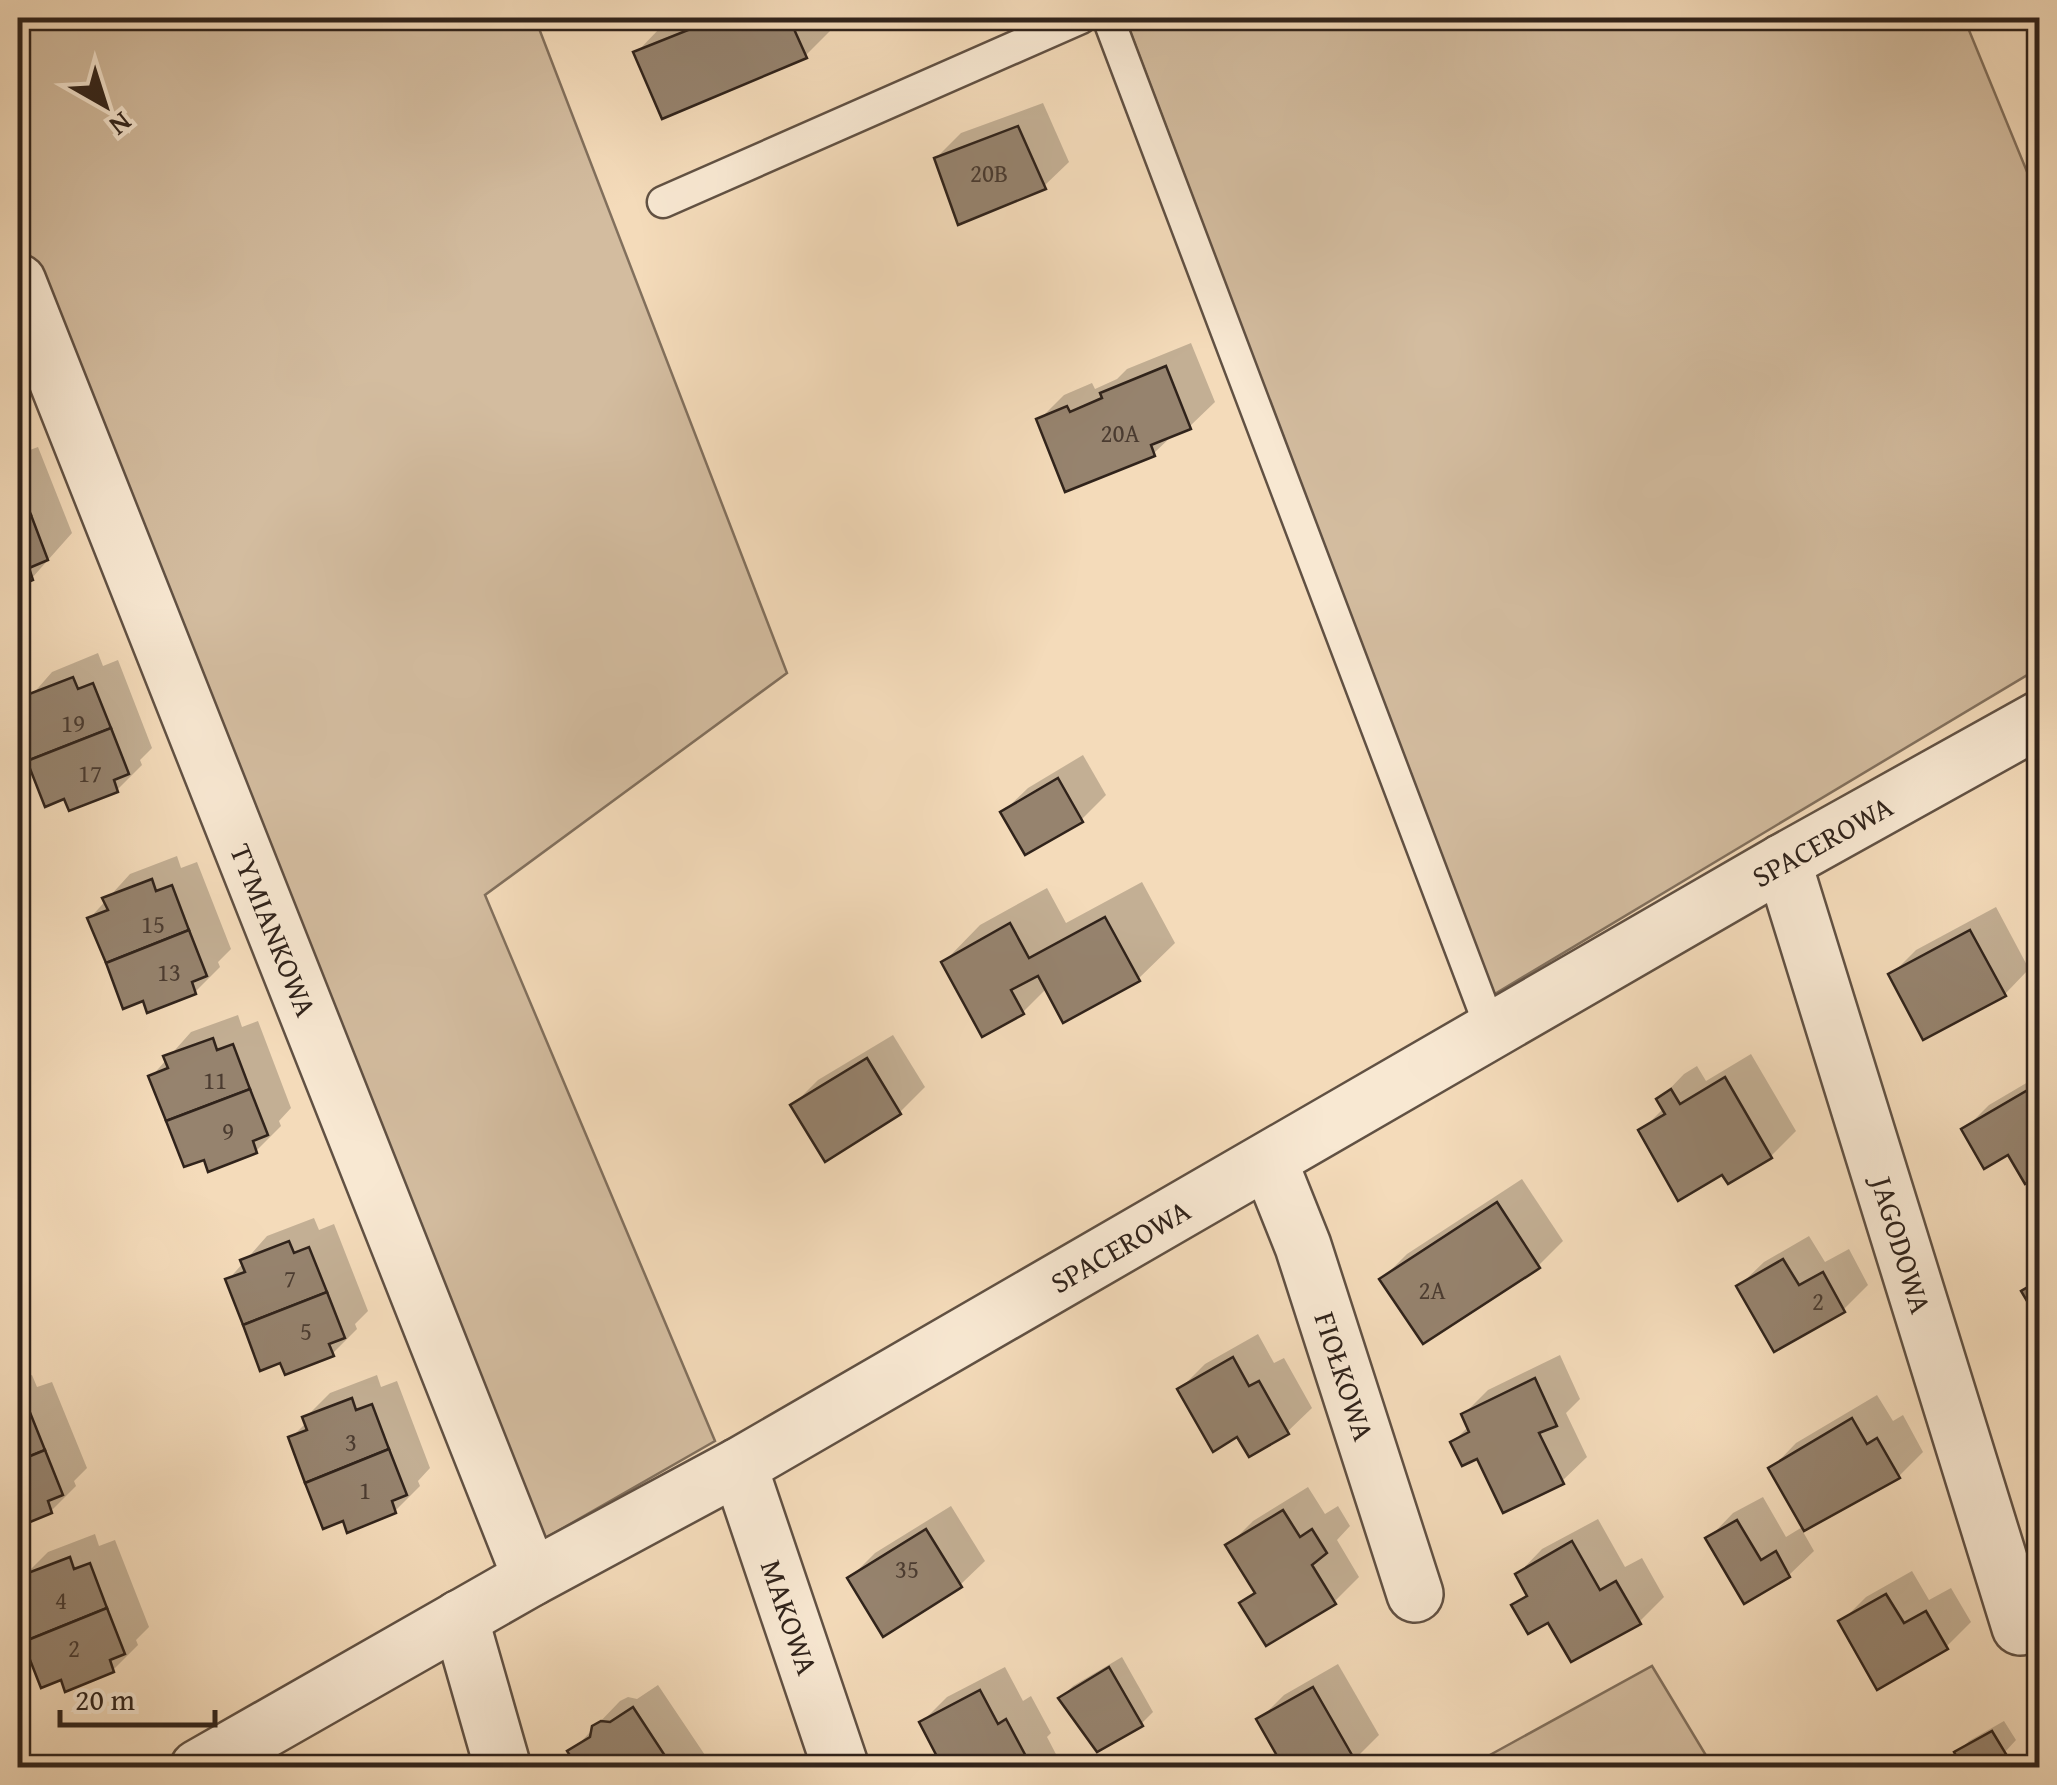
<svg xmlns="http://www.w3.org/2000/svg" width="2057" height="1785" viewBox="0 0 2057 1785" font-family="'Gentium Book Plus',serif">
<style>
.green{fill:#d3bc9f;stroke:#82705d;stroke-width:2.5}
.shadow{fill:#0003}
.building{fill:#96836e;stroke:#30231b;stroke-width:2.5}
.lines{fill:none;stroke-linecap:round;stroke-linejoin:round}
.service-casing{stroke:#615143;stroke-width:35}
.minor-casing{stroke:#615143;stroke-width:60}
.service{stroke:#f8e8d2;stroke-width:30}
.minor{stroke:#f8e8d2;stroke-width:55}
.labels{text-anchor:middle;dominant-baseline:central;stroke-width:8;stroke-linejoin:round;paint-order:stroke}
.number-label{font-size:25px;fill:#4a3b30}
.street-label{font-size:30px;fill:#30231b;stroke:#f8e8d2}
</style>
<rect width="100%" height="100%" fill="#f4dbba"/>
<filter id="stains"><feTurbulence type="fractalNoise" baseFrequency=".002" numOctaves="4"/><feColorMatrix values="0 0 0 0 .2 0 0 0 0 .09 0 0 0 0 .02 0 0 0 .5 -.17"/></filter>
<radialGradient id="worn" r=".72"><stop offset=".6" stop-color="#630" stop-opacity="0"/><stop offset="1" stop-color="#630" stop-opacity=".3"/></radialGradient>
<!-- green -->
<g class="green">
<path d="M18,18H535L787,673L485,895L715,1441L523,1551L18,279Z"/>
<path d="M1125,18H1964L2039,201V668L1493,995Z"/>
<path d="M1652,1666L1713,1767H1468Z"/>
</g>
<!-- shadow -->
<g class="shadow">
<path d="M686,18H824L830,31L805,56L636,53L660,28Z"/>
<path d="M1043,103L1069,162L1044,186L936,158L961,133Z"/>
<path d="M1191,343L1215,402L1190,426L1175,433L1154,453L1039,420L1064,395L1092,383L1095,389L1117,379L1127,369Z"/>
<path d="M38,447L72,533L32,578L18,584V450L19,454Z"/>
<path d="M98,653L103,666L118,660L152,748L140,760L142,765L117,790L66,796L46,804L18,730V711L52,672Z"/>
<path d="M1083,755L1106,795L1081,820L1003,812L1028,788Z"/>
<path d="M177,856L181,868L197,862L231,949L218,962L220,967L195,992L90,918L130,874Z"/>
<path d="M1142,882L1175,943L1138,979L1047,988L1023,1012L944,962L980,925L1047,888L1066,923Z"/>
<path d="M1996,907L2029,969L2005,994L1891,975L1916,950Z"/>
<path d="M238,1015L242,1027L258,1021L291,1108L279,1121L281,1126L256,1151L151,1077L191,1032Z"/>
<path d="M893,1035L925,1087L900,1112L826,1158L793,1105L818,1080Z"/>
<path d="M1751,1054L1796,1131L1771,1156L1723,1172L1641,1131L1664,1108L1660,1099L1684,1074L1697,1066L1706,1081Z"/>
<path d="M2040,1075V1173L2009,1151L1964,1130L1989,1105Z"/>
<path d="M1522,1179L1563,1241L1538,1266L1382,1279L1407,1254Z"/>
<path d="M314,1218L319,1230L334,1224L368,1311L355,1324L357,1329L332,1354L228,1280L267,1236Z"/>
<path d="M1809,1236L1825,1262L1849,1249L1868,1285L1843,1310L1739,1286L1764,1262Z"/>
<path d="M1258,1334L1274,1363L1284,1358L1312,1408L1287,1432L1238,1434L1180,1389L1205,1364Z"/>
<path d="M1560,1355L1580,1399L1566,1413L1587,1457L1562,1481L1453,1442L1469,1426L1464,1414L1488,1390Z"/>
<path d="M32,1375L37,1387L52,1382L87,1468L74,1481L76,1486L51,1511L18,1524V1381Z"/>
<path d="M377,1375L381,1387L397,1381L430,1468L418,1481L420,1486L395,1511L291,1438L307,1422L305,1418L330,1393Z"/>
<path d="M1877,1395L1893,1421L1903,1415L1923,1452L1899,1476L1802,1530L1814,1551L1789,1575L1709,1538L1733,1513L1763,1497L1786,1537L1804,1526L1772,1468L1796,1443Z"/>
<path d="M1308,1487L1325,1514L1338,1506L1350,1526L1337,1540L1359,1577L1334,1602L1242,1604L1256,1590L1228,1546L1253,1521Z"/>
<path d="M951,1506L985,1561L960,1585L850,1578L875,1553Z"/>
<path d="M1598,1519L1625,1567L1642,1558L1664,1597L1639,1622L1549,1619L1515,1606L1528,1592L1518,1574L1542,1549Z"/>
<path d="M95,1534L99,1546L115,1540L149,1627L136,1640L138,1645L113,1670L62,1676L43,1684L18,1620V1589L25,1581L23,1577L48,1552Z"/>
<path d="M1912,1571L1929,1600L1951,1588L1971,1622L1946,1647L1841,1622L1866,1597Z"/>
<path d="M1122,1657L1153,1712L1141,1724L1061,1698L1073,1686Z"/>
<path d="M1338,1664L1379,1735L1354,1760L1260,1719L1284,1695Z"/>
<path d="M1005,1667L1023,1701L1031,1696L1051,1733L1047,1737L1058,1758L1048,1768H945L922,1722L947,1697Z"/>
<path d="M658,1685L713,1767L581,1768L571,1752L620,1701L628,1697L637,1699Z"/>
<path d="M2004,1721L2016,1740L2005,1752L2014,1768H1966L1957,1753L1969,1741Z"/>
</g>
<!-- building -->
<g class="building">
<path d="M718,18H789L807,58L662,119L633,52Z"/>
<path d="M1018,126L1046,189L958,225L934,158Z"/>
<path d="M1166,366L1191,429L1151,445L1155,456L1065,492L1036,419L1067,406L1070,412L1102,398L1100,393Z"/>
<path d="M18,481L31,515L18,520Z"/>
<path d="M31,515L48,560L29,568L33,580L18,586V520Z"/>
<path d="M73,677L78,689L93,683L111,728L27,761L18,737V713L29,708L24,696Z"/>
<path d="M111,728L129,774L114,780L118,792L69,811L64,799L45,807L27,761Z"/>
<path d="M1058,778L1083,822L1025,855L1000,812Z"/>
<path d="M152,879L156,891L172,885L189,930L106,963L87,918L108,910L102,898Z"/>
<path d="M1105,917L1140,981L1063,1023L1038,976L1011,990L1024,1014L982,1037L941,962L1010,923L1029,958Z"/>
<path d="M189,930L207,976L192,982L196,994L147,1013L143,1001L123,1009L106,963Z"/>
<path d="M1970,930L2006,996L1923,1040L1888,974Z"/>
<path d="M213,1038L217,1050L233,1044L250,1089L166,1121L148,1076L168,1068L163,1056Z"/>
<path d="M867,1058L901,1114L825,1162L790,1105Z"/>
<path d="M1725,1077L1772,1158L1728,1184L1722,1175L1678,1201L1638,1130L1665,1114L1656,1099L1671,1089L1680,1104Z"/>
<path d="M2033,1087L2040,1097V1176L2025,1184L2008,1155L1984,1169L1961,1129Z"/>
<path d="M250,1089L268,1135L253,1141L257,1153L208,1172L204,1160L184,1167L166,1121Z"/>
<path d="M1497,1202L1540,1268L1423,1344L1379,1279Z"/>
<path d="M289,1241L294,1253L309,1247L327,1292L243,1325L225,1279L245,1272L240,1260Z"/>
<path d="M1783,1259L1799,1285L1823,1272L1845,1312L1774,1352L1736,1286Z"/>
<path d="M2040,1280V1323L2021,1291Z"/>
<path d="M327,1292L345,1338L329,1344L334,1356L285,1375L280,1363L260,1371L243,1325Z"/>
<path d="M1233,1357L1249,1386L1259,1381L1289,1434L1249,1457L1237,1437L1213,1452L1177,1389Z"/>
<path d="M1535,1378L1557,1426L1539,1433L1564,1484L1503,1513L1477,1459L1462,1466L1450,1442L1469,1432L1461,1414Z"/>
<path d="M352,1398L356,1410L372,1404L389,1449L305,1483L288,1437L307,1430L302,1417Z"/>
<path d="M27,1405L45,1450L18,1461V1408Z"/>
<path d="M1852,1418L1867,1444L1877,1438L1900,1478L1804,1531L1768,1468Z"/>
<path d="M389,1449L407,1495L392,1501L396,1513L347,1533L343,1521L323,1529L305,1483Z"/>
<path d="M45,1450L63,1495L48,1501L52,1513L18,1527V1461Z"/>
<path d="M1283,1510L1300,1537L1312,1529L1327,1553L1312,1565L1336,1604L1266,1646L1239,1603L1255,1593L1225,1545Z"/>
<path d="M1737,1520L1761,1560L1776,1551L1790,1577L1744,1604L1705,1538Z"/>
<path d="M926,1529L962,1587L883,1637L847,1578Z"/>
<path d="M1572,1541L1600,1590L1616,1581L1641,1624L1571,1662L1548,1623L1528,1634L1511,1605L1527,1596L1515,1574Z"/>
<path d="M70,1557L74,1569L90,1563L107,1608L23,1642L18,1627V1592L25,1589L20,1576Z"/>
<path d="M1886,1594L1904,1623L1926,1611L1948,1649L1877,1690L1838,1621Z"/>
<path d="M107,1608L125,1654L110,1660L114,1672L65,1692L61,1680L41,1688L23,1642Z"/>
<path d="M1109,1667L1143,1726L1097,1752L1058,1698Z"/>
<path d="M1313,1687L1356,1762L1346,1768H1284L1256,1719Z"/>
<path d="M980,1690L998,1724L1006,1719L1028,1760L1023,1762L1026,1768H943L919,1722Z"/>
<path d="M633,1707L673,1768H578L567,1751L590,1737L592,1726L601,1721L610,1722Z"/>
<path d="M1992,1731L2006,1754L1993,1762L1996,1768H1963L1954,1752Z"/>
</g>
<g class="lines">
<defs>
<g id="service">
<path d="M1108,18L1492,1032"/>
<path d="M663,202L1081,18"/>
</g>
<g id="minor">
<path d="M18,282L531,1578"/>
<path d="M1783,862L2020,1627"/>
<path d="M1269,1161L1303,1246L1415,1594"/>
<path d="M739,1466L841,1768"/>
<path d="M460,1618L503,1768"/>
<path d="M198,1768L531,1578L739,1466L1783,862L2040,719"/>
</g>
</defs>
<!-- service casing -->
<use href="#service" class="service-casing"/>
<!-- minor casing -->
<use href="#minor" class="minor-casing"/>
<!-- service -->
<use href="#service" class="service"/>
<!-- minor -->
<use href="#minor" class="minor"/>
</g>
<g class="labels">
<!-- number labels -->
<g class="number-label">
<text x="989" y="173">20B</text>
<text x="1120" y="433">20A</text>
<text x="73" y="723">19</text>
<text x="90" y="773">17</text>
<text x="153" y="924">15</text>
<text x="169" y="972">13</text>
<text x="215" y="1080">11</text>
<text x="228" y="1131">9</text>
<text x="290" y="1278">7</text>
<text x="1432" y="1290">2A</text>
<text x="1818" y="1301">2</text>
<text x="306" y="1331">5</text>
<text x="351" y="1442">3</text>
<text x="365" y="1490">1</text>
<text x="907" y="1569">35</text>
<text x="61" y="1600">4</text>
<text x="74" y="1648">2</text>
</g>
<!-- street labels -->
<g class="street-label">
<text transform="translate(1822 841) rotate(-29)">SPACEROWA</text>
<text transform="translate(274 930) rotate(68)">TYMIANKOWA</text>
<text transform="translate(1902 1245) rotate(73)">JAGODOWA</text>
<text transform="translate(1120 1246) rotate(-30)">SPACEROWA</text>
<text transform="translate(1345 1376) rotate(72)">FIOŁKOWA</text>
<text transform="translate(790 1617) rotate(71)">MAKOWA</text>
</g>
</g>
<!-- margin -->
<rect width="2057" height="1785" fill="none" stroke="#f4dbba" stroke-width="60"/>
<rect x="20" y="20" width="2017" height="1745" fill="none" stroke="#30231b" stroke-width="5"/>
<rect x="30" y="30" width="1997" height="1725" fill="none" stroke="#30231b" stroke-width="2.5"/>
<!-- north arrow -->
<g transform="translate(105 105) rotate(141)" stroke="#f8e8d2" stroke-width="8" paint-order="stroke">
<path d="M0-8L18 38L0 25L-18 38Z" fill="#30231b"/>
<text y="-15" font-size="28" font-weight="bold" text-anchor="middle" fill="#30231b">N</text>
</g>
<!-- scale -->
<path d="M60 1710v15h155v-15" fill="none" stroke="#30231b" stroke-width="5"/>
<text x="75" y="1710" font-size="30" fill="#30231b" stroke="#f8e8d2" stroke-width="8" paint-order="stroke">20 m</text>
<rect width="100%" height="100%" filter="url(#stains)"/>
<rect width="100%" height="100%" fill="url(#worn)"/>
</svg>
